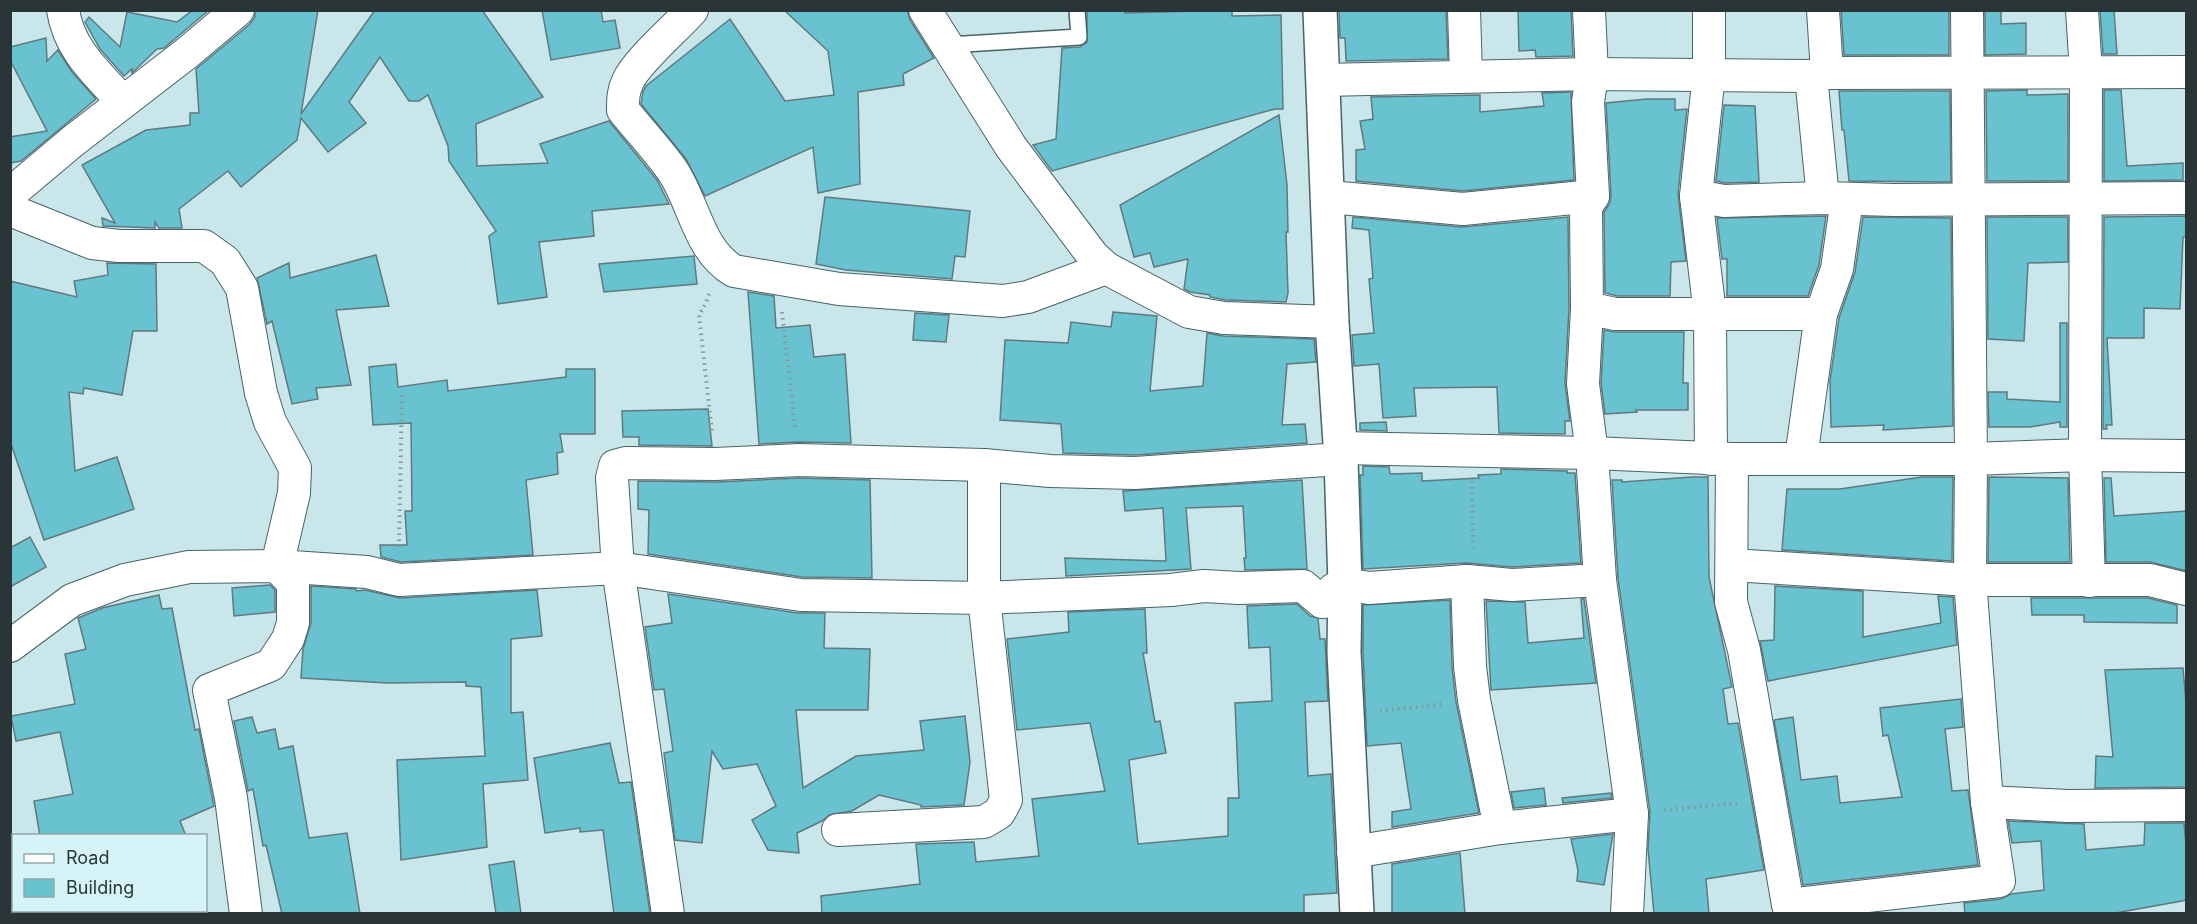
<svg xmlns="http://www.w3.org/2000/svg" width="2197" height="924" viewBox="0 0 2197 924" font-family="Inter,sans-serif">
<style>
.building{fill:#68c2cf;stroke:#5f7a7e;stroke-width:1.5}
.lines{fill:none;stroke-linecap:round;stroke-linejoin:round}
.service-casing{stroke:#486367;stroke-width:18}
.minor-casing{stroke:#486367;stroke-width:34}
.tertiary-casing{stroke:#486367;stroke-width:36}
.path{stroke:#82989b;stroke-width:4;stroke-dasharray:1.5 4.5;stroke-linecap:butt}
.service{stroke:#fff;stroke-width:15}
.minor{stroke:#fff;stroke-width:32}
.tertiary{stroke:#fff;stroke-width:33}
</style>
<rect width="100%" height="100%" fill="#c9e7eb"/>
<!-- building -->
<g class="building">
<path d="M193,10H209L164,48L157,49L132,73V69L124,76L100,49L85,22L89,17L120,47L127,12L177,22Z"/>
<path d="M255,10H318L301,114L375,10H482L543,97L476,124L477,166L548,163L540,144L609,121L657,180L669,204L592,211L594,236L539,242L547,297L498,304L489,236L496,231L449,161L448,146L428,95L419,101H409L380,57L349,102L366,123L328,152L301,118L297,140L241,187L228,171L179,209L182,228H159L155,222V228L103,226L102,218L115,223L82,165L146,130L190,125V113H199L196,69L250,24L255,17Z"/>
<path d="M542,10H601L603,22L615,20L620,48L551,60Z"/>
<path d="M784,10H907L910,20L934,58L903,74L904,85L858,92L860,184L818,193L813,147L705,196L686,159L641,104L643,91L646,86L730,19L785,101L834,95L828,51Z"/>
<path d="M1087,10H1125V13L1232,10V16L1281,15L1283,109H1275L1052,171L1033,145L1056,139L1062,48L1080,47L1087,42Z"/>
<path d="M1398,10H1446L1448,59L1346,61L1345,38H1340L1339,11Z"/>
<path d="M1518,10H1571L1573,56L1536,57L1535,50L1519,51Z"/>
<path d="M1841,10H1949V55H1844Z"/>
<path d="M1985,10H2001V24L2026,23V54L1985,55Z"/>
<path d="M2100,10H2114L2117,54H2103Z"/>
<path d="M46,38L47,61L58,50L72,72L96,99L21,161L10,163V137L47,131L10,60V47Z"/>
<path d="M2027,90V95L2068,94V181H1987L1986,91Z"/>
<path d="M2104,90H2121L2127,166L2183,163V180L2104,181Z"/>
<path d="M1839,91H1950L1951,182L1849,181L1844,130H1842Z"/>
<path d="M1571,92L1574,180L1463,191L1356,181V150L1365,149L1360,121L1373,119L1371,97L1480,95V112L1544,106L1542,93Z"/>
<path d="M1647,99H1675V110L1687,109L1678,194L1686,261L1671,262L1670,296H1617L1605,293L1604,212L1610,203L1611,195L1606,103Z"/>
<path d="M1724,105L1755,106L1759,182L1725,183L1716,181Z"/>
<path d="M1279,115L1287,185L1288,232H1286L1288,293L1286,302L1226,300L1210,297V295L1190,292L1184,289L1188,259L1154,267L1150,253L1134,257L1120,205Z"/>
<path d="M825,197L970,211L965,257L955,256L952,279L846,270L816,264Z"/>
<path d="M1826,216L1819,265L1808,296H1727V259H1722L1717,218Z"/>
<path d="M2187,216V236L2183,237L2180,309L2144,308V338H2107L2112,425H2106L2107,429H2103L2104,217Z"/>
<path d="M1353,217L1462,227L1568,217L1569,308L1565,383L1570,421H1565V434L1499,433L1497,387L1414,388L1416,416L1383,418L1379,364L1354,366L1352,335L1374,333L1369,279L1373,278L1369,230L1352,228Z"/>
<path d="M1863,217L1951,218L1953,426L1883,430L1884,425L1831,427L1830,381L1839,318L1855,272Z"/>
<path d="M1987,217H2068V262L2028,263L2024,341L1988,339Z"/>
<path d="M376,255L389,306L336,310L351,385L316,388L318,399L292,404L272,321L267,324L257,278L289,263L290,278Z"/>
<path d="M694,256L697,284L604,292L599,264Z"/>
<path d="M107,263L156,264L157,331H133L122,395L84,388L83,394L69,392L75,471L117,457L134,509L44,540L10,441V281L77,297L74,281L108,275Z"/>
<path d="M748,292L774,296L776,328L810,325L814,357L845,354L851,443L799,442L759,444Z"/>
<path d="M1113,312L1157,316L1150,391L1203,386L1207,333L1223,336L1314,339L1316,362L1287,364L1282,425L1305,424L1307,443L1135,455L1063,453L1061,424L1000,420L1005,340L1068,343L1071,322L1111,327Z"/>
<path d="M915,313L949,315L946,342L913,340Z"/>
<path d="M2060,323H2067V427H2060V422L2030,427H1989L1988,392H2007V399L2060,402Z"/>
<path d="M1604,330L1615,332H1684L1683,383H1688V410H1636L1637,412L1605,414L1601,383Z"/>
<path d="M396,364L398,387L447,380L448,391L566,377V369H595V434H560L563,452L557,453L558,474L526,480L533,555L401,562L381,557L380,545H407L405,511H412L411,423L373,425L369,367Z"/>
<path d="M708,409L712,446L639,445V437H623L622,411Z"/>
<path d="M1386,422L1387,431L1360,430V423Z"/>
<path d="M1363,466L1389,467L1390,474L1422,473V481L1479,478L1478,475L1501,474V469L1567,471V473H1575L1581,563L1512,567L1466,563L1363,569L1360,475H1363Z"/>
<path d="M1692,477H1708L1709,577L1732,687L1723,689L1728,724L1738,723L1764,870L1706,879L1709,914H1654L1648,849L1650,812L1618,578L1612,480H1622V482Z"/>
<path d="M1922,477H1953L1952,561L1782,550L1787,489H1840Z"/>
<path d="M1989,477L2068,478L2070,562H1988Z"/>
<path d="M799,478L870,480L872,578L802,577L648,554L649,510L638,509V481L716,482Z"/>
<path d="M2104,478H2111L2114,516L2187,511V571L2150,562H2106Z"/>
<path d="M1302,480L1307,569L1245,570L1244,558H1246L1243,506L1186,508L1191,569L1066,576L1065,558L1166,561L1163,508L1125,511L1123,491Z"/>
<path d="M30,537L46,567L10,587V548Z"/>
<path d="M270,585L275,590V612L234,616L232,588Z"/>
<path d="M311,586L356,589L357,591L365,590L400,598L537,590L542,636L511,639V713L523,712L528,780L483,784L487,847L401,860L397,760L485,756L481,687L466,686V682L387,683L301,678L303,649L311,623Z"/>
<path d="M1775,586L1863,591V637L1941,623L1938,596L1953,597L1957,645L1768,681L1760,641L1774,640Z"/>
<path d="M668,594L798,613H825L824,648L870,649L868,710H796L803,788L856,756L924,750L920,721L965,716L970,762L964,805L921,807V805L879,795L852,811L829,815L822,821L797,833L799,853L768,850L752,820L776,806L757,764L723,769L712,751L702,843L675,840L664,753L673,751L664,689L654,690L645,627L672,623Z"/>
<path d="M159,595L162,609L172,608L195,730L199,729L214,806L180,821L186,836H40L34,801L73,794L60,732L16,741L11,716L75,704L65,654L86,649L78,618L102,608Z"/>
<path d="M2031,598H2148L2177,605V623L2084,622V615H2032Z"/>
<path d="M1581,599H1584L1596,683L1491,690L1486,601L1525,602L1528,643L1584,638Z"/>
<path d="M1450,600L1452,667L1456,702L1479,813L1392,827V812L1411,809L1401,743L1367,746L1363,652V605Z"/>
<path d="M1297,604L1310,616L1318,618L1320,639H1325L1328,701L1305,702L1308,776L1331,774L1337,893L1304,895V914H822L821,896L920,884L916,844L974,842L976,862L1039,856L1032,799L1105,791L1090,723L1017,730L1007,639L1069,632L1068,612L1145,609L1147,653H1143L1155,722L1160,721L1166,753L1129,760L1138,844L1228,836V798H1239L1235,703L1272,701L1270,647L1249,648L1247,606Z"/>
<path d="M2183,668L2187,715V787L2095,788L2096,756L2113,757L2105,670Z"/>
<path d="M1961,699L1963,727L1945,729L1952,791L1968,790L1978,865L1803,885L1774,720L1793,717L1801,780L1837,776L1840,803L1902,797L1888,735L1883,736L1880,708Z"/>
<path d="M252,717L257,733L275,729L279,749L293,746L309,838L347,833L360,914H282L266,845L263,846L253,789L248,791L234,721Z"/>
<path d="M610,743L619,783L631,782L650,914H614L603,830L580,832V828L545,833L534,758Z"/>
<path d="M1544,788L1546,805L1514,808L1511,792Z"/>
<path d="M1611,793L1612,798L1563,803L1562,798Z"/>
<path d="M2008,821L2084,824L2086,850L2144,845L2145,823H2184L2187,856V900L2110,914H1965L1964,903L2001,899L2011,894L2044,890L2041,841L2012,843Z"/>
<path d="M1613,834L1604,885L1577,881L1578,870L1571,839Z"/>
<path d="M1460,853L1465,914H1392V864Z"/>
<path d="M514,861L521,914H496L489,865Z"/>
</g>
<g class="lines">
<defs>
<path id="service" d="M948,45L1079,37L1077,10"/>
<g id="minor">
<path d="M63,10C69,50 97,73 123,102"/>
<path d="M692,10C676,28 636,62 628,81C623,91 623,99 623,110C639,130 657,149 672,170C694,202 698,250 734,271L839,289L1003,301L1028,297L1106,268"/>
<path d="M925,10L1011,147L1093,256L1106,268L1189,312L1224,318L1332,322"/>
<path d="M1464,10L1466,75"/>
<path d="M1589,10L1592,74L1588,102L1593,196L1586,207L1587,308L1583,384L1592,453L1600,580L1632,814L1627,914"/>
<path d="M1709,10V74L1696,196L1710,314L1711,459"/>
<path d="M1823,10L1827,73"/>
<path d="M2082,10L2086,73L2085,455L2089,581"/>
<path d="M1811,76L1823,198"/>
<path d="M1323,80L1592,74L1811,76L1827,73L2186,72"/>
<path d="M10,194L73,141L187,53L238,10"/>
<path d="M1696,196L1724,201L1823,198L1894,200L2186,198"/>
<path d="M1329,197L1463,209L1593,196"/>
<path d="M10,210L92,243L119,246H204L225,261L242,288L261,393L270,422L295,468L294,493L277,566"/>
<path d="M1587,308L1615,314H1821"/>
<path d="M1340,448L1592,453L1732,459H1971L2085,455L2186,456"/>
<path d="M1801,458L1821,314L1837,269L1847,199"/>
<path d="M1732,459L1731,602L1744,650L1788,905L1999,881L1987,802L1970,580L1971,459L1967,10"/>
<path d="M1732,565L1970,580H2150L2186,589"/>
<path d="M1467,581L1470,666L1474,700L1500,828"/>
<path d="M10,646L72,600L125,580L189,567L277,566L367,572L399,580L618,568L801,595L984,598L1171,590L1204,586L1239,588L1303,586L1322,602L1334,601V589L1345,584L1369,588L1467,581L1512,585L1600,580"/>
<path d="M1987,802L2068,806L2186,805"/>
<path d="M838,830L984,822L999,813L1006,800L984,598V465"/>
<path d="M1353,852L1500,828L1632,814"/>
<path d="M246,914L231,798L209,690L271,665L288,639L293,623V583L277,566"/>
<path d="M668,914L618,568L612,478L615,466L626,463L715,464L799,460L984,465L1050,471L1135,473L1341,459"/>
</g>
<path id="tertiary" d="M1320,10L1332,322L1341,459L1345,584L1344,652L1357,914"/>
</defs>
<!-- service casing -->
<use href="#service" class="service-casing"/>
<!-- minor casing -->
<use href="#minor" class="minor-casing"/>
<!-- tertiary casing -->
<use href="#tertiary" class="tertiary-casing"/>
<!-- path -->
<g class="path">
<path d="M709,294L706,303L699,315L712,433"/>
<path d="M782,312L795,427"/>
<path d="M1472,481L1473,548"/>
<path d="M399,547L402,393"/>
<path d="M1380,711L1444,704"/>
<path d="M1664,810L1737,803"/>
</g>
<!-- service -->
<use href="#service" class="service"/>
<!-- minor -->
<use href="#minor" class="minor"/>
<!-- tertiary -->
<use href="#tertiary" class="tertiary"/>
</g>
<!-- border -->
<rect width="2197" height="924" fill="none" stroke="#293537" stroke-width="24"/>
<!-- legend -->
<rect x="12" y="834" width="195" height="78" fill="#d6f4f8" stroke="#91a8ab" stroke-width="1.5"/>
<rect x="24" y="854" width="30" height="9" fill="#ffffff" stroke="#91a8ab" stroke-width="1.5"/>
<text x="66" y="864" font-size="18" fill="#293537">Road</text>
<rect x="24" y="879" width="30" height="18" fill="#68c2cf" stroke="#91a8ab" stroke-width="1.5"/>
<text x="66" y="894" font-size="18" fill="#293537">Building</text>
</svg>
